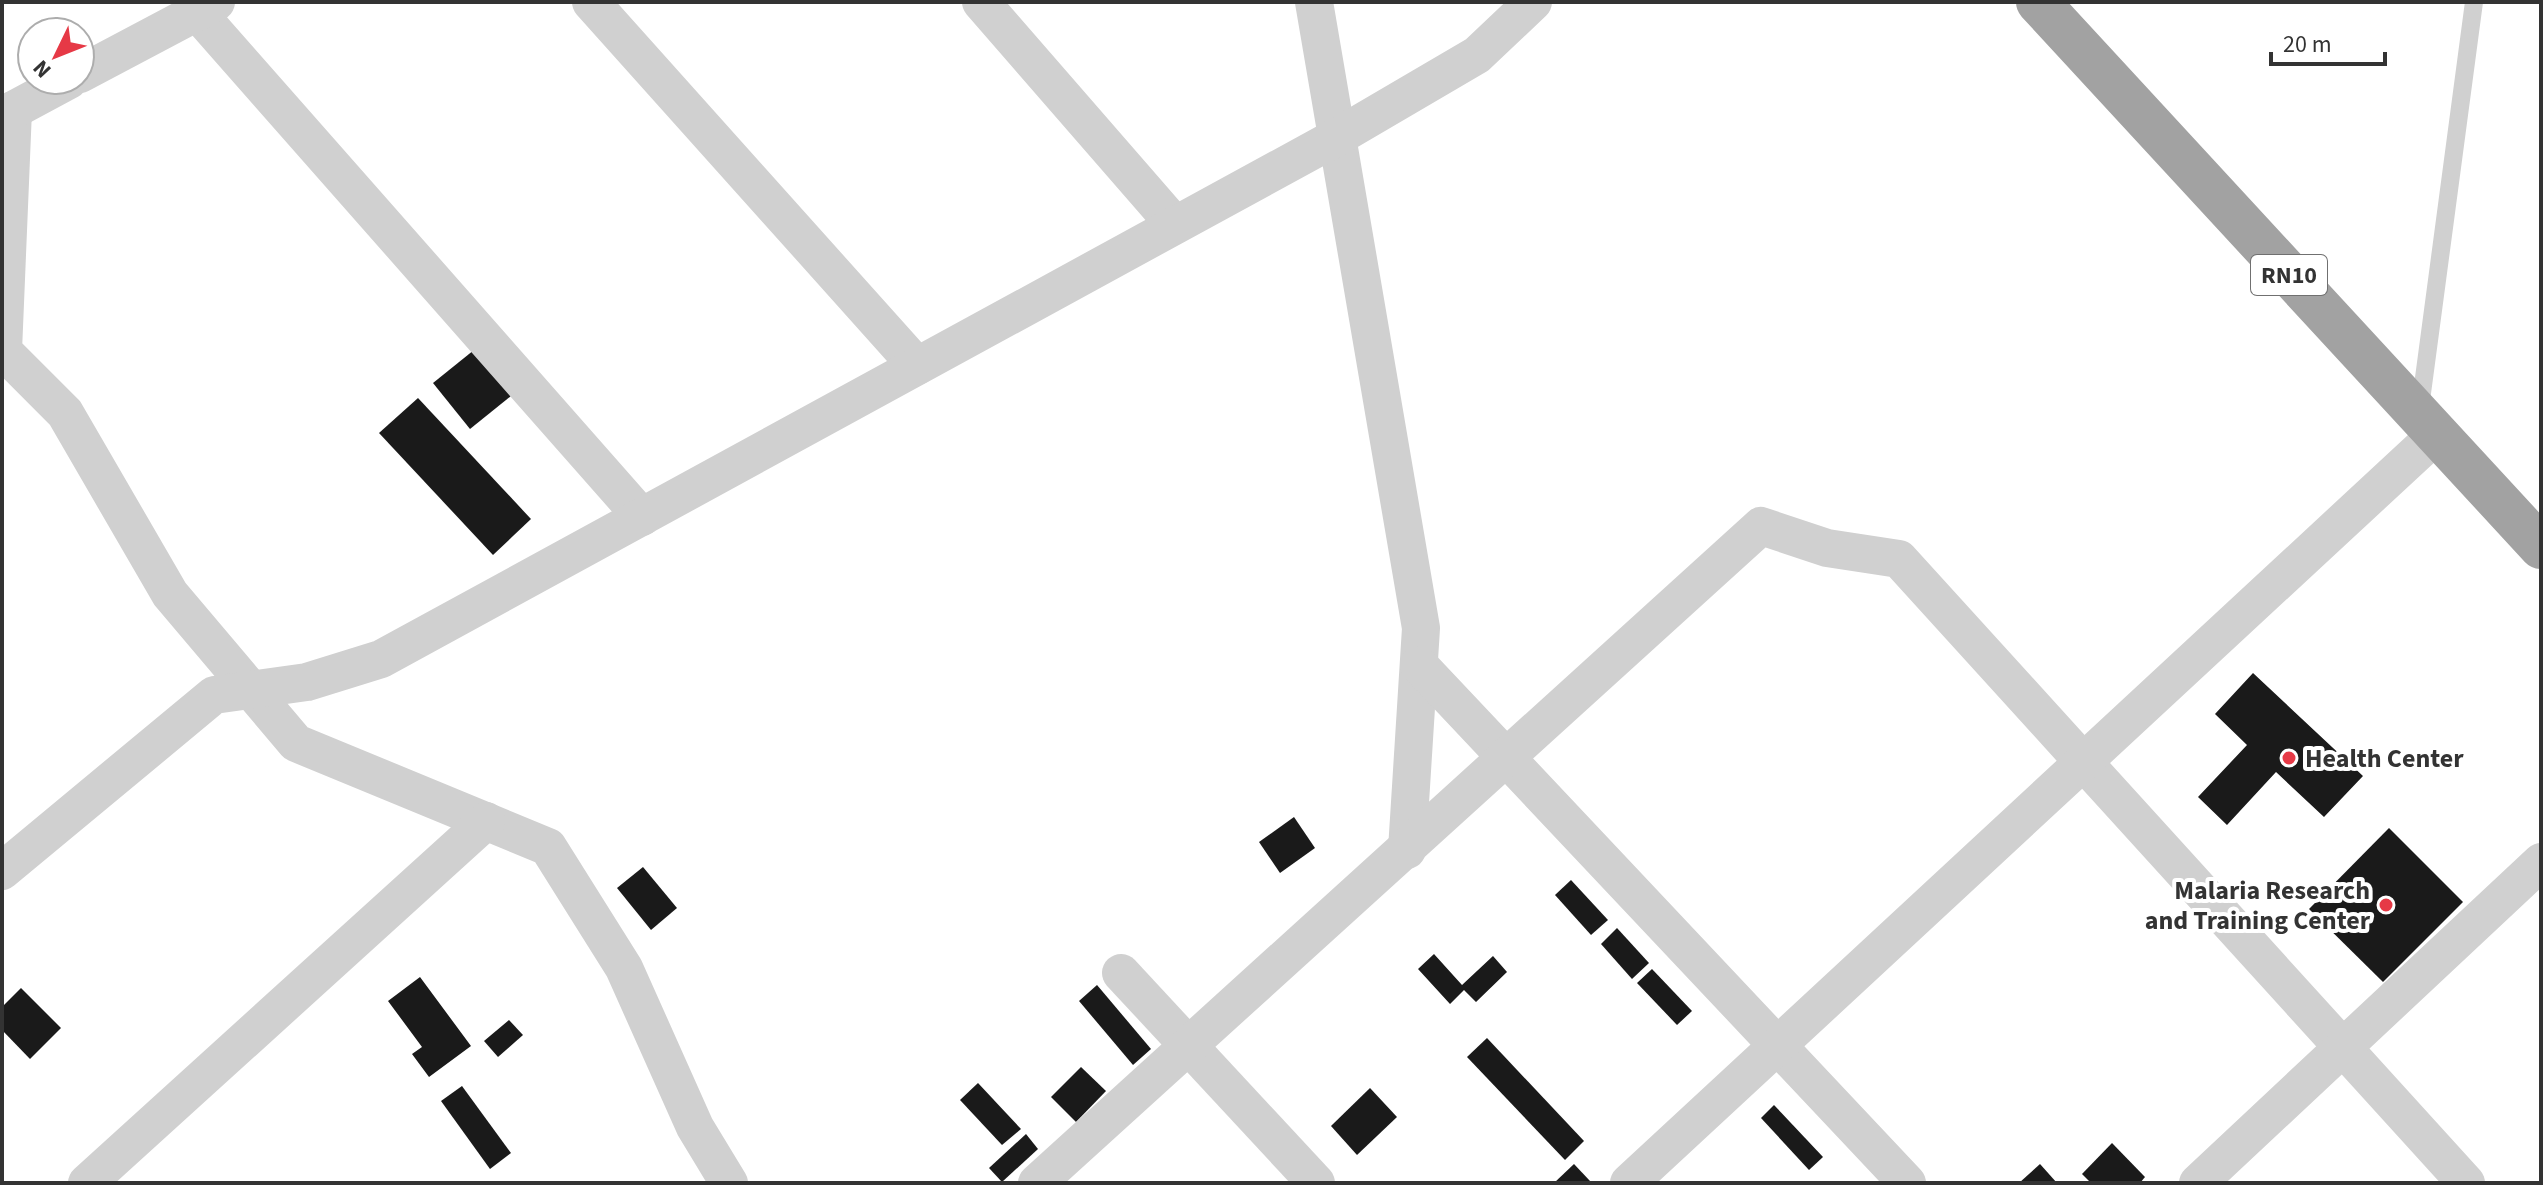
<svg xmlns="http://www.w3.org/2000/svg" width="2543" height="1185" viewBox="0 0 2543 1185" font-family="'Source Sans 3',sans-serif">
<style>
.building{fill:#1a1a1a}
.lines{fill:none;stroke-linecap:round;stroke-linejoin:round}
.service{stroke:#d0d0d0;stroke-width:18}
.minor{stroke:#d0d0d0;stroke-width:38}
.trunk{stroke:#a2a2a2;stroke-width:44}
.poi-dot{fill:#e63946;stroke:#fff;stroke-width:3}
.labels{text-anchor:middle;dominant-baseline:central;stroke-width:8;stroke-linejoin:round;paint-order:stroke}
.shield{fill:#fff;stroke:#707070;stroke-width:2}
.shield-label{font-size:24px;font-weight:bold;fill:#333}
.poi-label{font-size:26px;font-weight:bold;fill:#333;stroke:#fff;text-anchor:start}
</style>
<rect width="100%" height="100%" fill="#fff"/>
<!-- building -->
<g class="building">
<path d="M474,350L511,396L470,429L433,383Z"/>
<path d="M418,398L531,519L493,555L379,433Z"/>
<path d="M2253,673L2363,776L2324,817L2276,772L2227,825L2198,797L2247,745L2215,714Z"/>
<path d="M1294,817L1315,848L1280,873L1259,842Z"/>
<path d="M2389,828L2463,902L2383,982L2309,909Z"/>
<path d="M643,867L677,908L651,930L617,888Z"/>
<path d="M1571,880L1608,920L1591,935L1555,895Z"/>
<path d="M1617,928L1649,963L1632,979L1601,944Z"/>
<path d="M1434,954L1462,985L1493,956L1507,972L1476,1002L1464,990L1450,1004L1418,969Z"/>
<path d="M1652,969L1692,1011L1677,1025L1637,983Z"/>
<path d="M420,977L471,1046L429,1077L412,1054L422,1047L388,1001Z"/>
<path d="M1097,985L1151,1049L1133,1065L1079,1001Z"/>
<path d="M21,988L61,1028L30,1059L2,1030V1007Z"/>
<path d="M509,1020L523,1035L498,1057L484,1041Z"/>
<path d="M1487,1038L1584,1141L1565,1160L1467,1057Z"/>
<path d="M1081,1067L1106,1091L1076,1122L1051,1097Z"/>
<path d="M978,1083L1021,1129L1002,1145L960,1100Z"/>
<path d="M462,1086L511,1153L490,1169L441,1101Z"/>
<path d="M1370,1088L1397,1117L1357,1155L1331,1126Z"/>
<path d="M1774,1105L1823,1157L1809,1170L1761,1118Z"/>
<path d="M1026,1134L1038,1149L1002,1182L989,1168Z"/>
<path d="M2112,1143L2145,1177L2140,1183H2091L2082,1174Z"/>
<path d="M1574,1164L1590,1181L1587,1183H1554Z"/>
<path d="M2040,1164L2057,1183H2019Z"/>
</g>
<g class="lines">
<!-- service -->
<path class="service" d="M2420,408L2474,2"/>
<!-- minor -->
<g class="minor">
<path d="M591,2L917,366"/>
<path d="M981,2L1175,225"/>
<path d="M1314,2L1421,628L1407,850"/>
<path d="M197,12L642,517"/>
<path d="M80,74L216,2"/>
<path d="M13,110L3,351L65,413L170,594L296,743L548,847L624,968L695,1127L729,1183"/>
<path d="M2,116L69,80"/>
<path d="M1419,665L1907,1183"/>
<path d="M2,871L214,695L307,682L381,659L1337,137L1477,55L1533,2"/>
<path d="M1121,973L1316,1183"/>
<path d="M87,1183L486,821"/>
<path d="M1037,1183L1761,526L1827,548L1899,559L2466,1183"/>
<path d="M1629,1183L2436,435"/>
<path d="M2198,1183L2541,862"/>
</g>
<!-- trunk -->
<path class="trunk" d="M2038,2L2541,547"/>
</g>
<!-- markers -->
<g class="poi-dot">
<circle cx="2289" cy="758" r="8"/>
<circle cx="2386" cy="905" r="8"/>
</g>
<g class="labels">
<!-- shield labels -->
<rect class="shield" x="2251" y="255" width="76" height="40" rx="6"/>
<g class="shield-label">
<text x="2289" y="275">RN10</text>
</g>
<!-- poi labels -->
<g class="poi-label">
<text x="2305" y="758">Health Center</text>
<text x="2370" y="890" text-anchor="end">Malaria Research<tspan x="2370" dy="30">and Training Center</tspan></text>
</g>
</g>
<!-- border -->
<rect width="2543" height="1185" fill="none" stroke="#333333" stroke-width="8"/>
<!-- north arrow -->
<g transform="translate(56 56) rotate(227)"><circle r="38" fill="#ffffff" stroke="#adadad" stroke-width="2"/>
<path d="M0-6L14 30L0 20L-14 30Z" fill="#e63946"/>
<text y="-12" font-size="22" font-weight="bold" text-anchor="middle" fill="#333333">N</text>
</g>
<!-- scale -->
<path d="M2271 52v12h114v-12" fill="none" stroke="#333333" stroke-width="4"/>
<text x="2283" y="52" font-size="24" fill="#333333" stroke="#ffffff" stroke-width="6" paint-order="stroke">20 m</text>
</svg>
